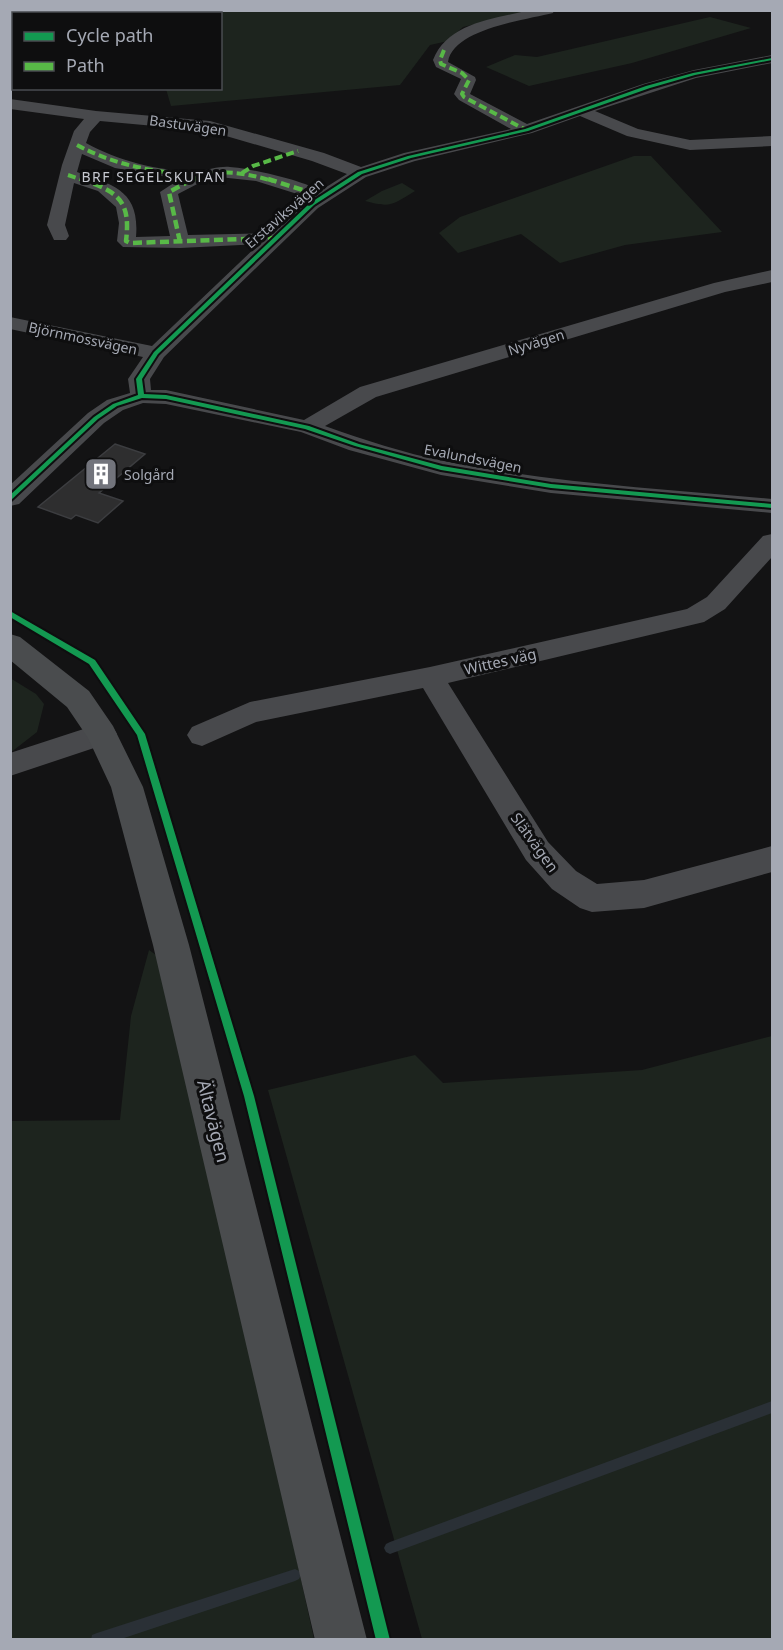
<svg xmlns="http://www.w3.org/2000/svg" width="783" height="1650" viewBox="0 0 783 1650" font-family="'Noto Sans',sans-serif">
<style>
.green{fill:#1d241e}
.lines{fill:none;stroke-linecap:round;stroke-linejoin:round}
.stream{fill:#2a3036;fill-rule:evenodd}
.building{fill:#2e2e2f;stroke:#3c3d40;stroke-width:1.5}
.minor{fill:#48494c;fill-rule:evenodd}
.major{fill:#4a4c4e;fill-rule:evenodd}
.quiet-far1{stroke:#58b947;stroke-width:4;stroke-dasharray:8 4;stroke-linecap:butt}
.quiet{stroke:#58b947;stroke-width:4.5;stroke-dasharray:9 4.5;stroke-linecap:butt}
.cycleway-casing{stroke:#0e0e0f;stroke-width:4}
.cycleway{fill:#139951;fill-rule:evenodd}
.labels{text-anchor:middle;dominant-baseline:central;stroke-width:6;stroke-linejoin:round;paint-order:stroke}
.far-street-label{font-size:14px;fill:#a5a9b4;stroke:#0e0e0f}
.far-neighbourhood-label{font-size:14px;letter-spacing:1.5px;fill:#c6c8d0;stroke:#0e0e0f}
.far-poi-label{font-size:14px;fill:#a5a9b4;stroke:#0e0e0f;text-anchor:start}
.street-label{font-size:15px;fill:#a5a9b4;stroke:#0e0e0f}
.near-street-label{font-size:18px;fill:#a5a9b4;stroke:#0e0e0f}
</style>
<rect width="100%" height="100%" fill="#131314"/>
<!-- green -->
<g class="green">
<path d="M11,11H533L463,27L448,41L430,45L400,85L171,106L166,89L220,88V14H14L13,60H11Z"/>
<path d="M710,17L751,28L632,63L529,86L486,67L515,55L537,57Z"/>
<path d="M634,156H651L722,232L625,245L560,263L521,234L458,253L439,233L460,217Z"/>
<path d="M402,183L415,191C392,205 391,208 365,201L382,191Z"/>
<path d="M10,678L36,694L44,704L37,732L10,753Z"/>
<path d="M149,950L166,962L314,1639H11L10,1121L120,1120L131,1016Z"/>
<path d="M772,1036V1639H422L268,1090L415,1055L443,1083L642,1070Z"/>
</g>
<g class="lines">
<!-- stream -->
<g class="stream">
<path d="M772,1401V1413L390,1554L386,1552L384,1548L386,1544L390,1542Z"/>
<path d="M295,1569L299,1571L301,1575L299,1579L295,1581L118,1640H91L92,1635L97,1633Z"/>
</g>
</g>
<!-- building -->
<path class="building" d="M115,444L145,454L99,493L123,501L98,523L76,515L71,519L38,507Z"/>
<g class="lines">
<!-- minor -->
<g class="minor">
<path d="M530,10H554L553,13C525,20 453,29 448,62L475,77L476,80L470,94L527,124L643,84L694,70L772,55V63L696,78L595,111L638,129L690,140L772,136V146L690,150L627,136L580,116L532,133L415,161L366,177L318,208L164,357L150,379L151,390H166L304,420L360,387L714,283L772,270V282L725,292L376,397L325,426C364,440 404,453 444,461C552,483 663,489 772,499V513L551,493L441,475L349,450L301,432L166,404L143,403L123,410L104,423L19,504L10,506V485L88,413L107,400L130,393L128,379L143,357L10,329V317L152,346L259,244L180,248L123,247L117,241L119,223L116,207L98,191L74,183L65,225L69,236L66,240H54L47,225L62,165L74,131L84,119L10,109V99L96,111L210,121L324,153L361,167L404,153L511,129L459,100L454,94L461,79L436,67L433,60C448,22 495,19 530,10ZM100,121L209,131L312,161L347,174L320,191C306,181 249,168 230,167C219,166 209,170 198,171C160,172 119,161 86,143L90,132ZM82,154L115,168L180,179L160,192L170,236L136,237C140,191 114,185 77,172ZM219,177L256,181L310,198L272,233L188,235L178,194L203,181Z"/>
<path d="M772,534V557L725,609L704,622L448,683L548,842L576,871L597,884L644,880L772,846V872L644,908L592,912L580,908L552,889L526,860L423,688L256,722L202,746L192,743L187,735L192,727L250,702L430,667L687,609L707,597L763,536Z"/>
<path d="M102,723L112,726L117,734L112,742L10,776V753Z"/>
</g>
<!-- major -->
<path class="major" d="M10,634L20,637L89,691L113,726L143,787L189,945L367,1640H315L153,945L111,787L88,738L67,707L10,660Z"/>
<!-- quiet-far1 -->
<g class="quiet-far1">
<path d="M444,50L440,60L441,64L462,73L469,80L462,94L464,97L526,130"/>
<path d="M77,145C116,166 156,172 200,176"/>
<path d="M242,173L253,166L298,151"/>
<path d="M68,175L86,181"/>
<path d="M190,181C218,167 245,173 273,181"/>
</g>
<!-- quiet -->
<g class="quiet">
<path d="M81,179C118,192 131,200 126,241L130,243L274,238"/>
<path d="M268,179L312,193"/>
<path d="M180,242L169,192L193,179"/>
</g>
<defs>
<g id="cycleway">
<path d="M772,58V60L695,75L650,88L528,131L411,158L362,174L314,205L158,354L142,379L144,394L166,395L309,426L359,444L442,466L551,484L772,504V508L551,488L441,470L355,446L305,429L166,399L142,398L117,406L98,419L10,501V495L94,417L113,404L138,395L136,379L154,352L310,203L358,172L408,156L525,129L646,86L693,73Z"/>
<path d="M10,611L95,660L145,734L254,1096L390,1640H376L244,1096L137,735L89,664L10,617Z"/>
</g>
</defs>
<!-- cycleway casing -->
<use href="#cycleway" class="cycleway-casing"/>
<!-- cycleway -->
<use href="#cycleway" class="cycleway"/>
</g>
<!-- icons -->
<defs>
<symbol id="building-square" viewBox="-11 -11 22 22"><rect x="-9" y="-9" width="18" height="18" rx="4" fill="#72747c" stroke="#0e0e0f"/><path d="M-4-6H4V6H1V3H-1V6H-4ZM-2.5-4.3h1.7v1.8h-1.7ZM.8-4.3h1.7v1.8H.8ZM-2.5-1h1.7V.8h-1.7ZM.8-1h1.7V.8H.8Z" fill="#fff"/></symbol>
</defs>
<g fill-rule="evenodd">
<use href="#building-square" x="82" y="455" width="38" height="38"/>
</g>
<g class="labels">
<!-- far-street labels -->
<g class="far-street-label">
<text transform="translate(188 125) rotate(8)">Bastuvägen</text>
<text transform="translate(284 213) rotate(-41)">Erstaviksvägen</text>
<text transform="translate(83 338) rotate(12)">Björnmossvägen</text>
<text transform="translate(536 342) rotate(-17)">Nyvägen</text>
<text transform="translate(473 458) rotate(11)">Evalundsvägen</text>
</g>
<!-- far-neighbourhood labels -->
<g class="far-neighbourhood-label">
<text x="154" y="176">BRF SEGELSKUTAN</text>
</g>
<!-- far-poi labels -->
<g class="far-poi-label">
<text x="124" y="474">Solgård</text>
</g>
<!-- street labels -->
<g class="street-label">
<text transform="translate(500 661) rotate(-13)">Wittes väg</text>
<text transform="translate(535 842) rotate(54)">Slätvägen</text>
</g>
<!-- near-street labels -->
<g class="near-street-label">
<text transform="translate(214 1121) rotate(76)">Ältavägen</text>
</g>
</g>
<!-- border -->
<rect width="783" height="1650" fill="none" stroke="#a5a9b4" stroke-width="24"/>
<!-- legend -->
<rect x="12" y="12" width="210" height="78" fill="#0e0e0f" stroke="#4a4c51" stroke-width="1.5"/>
<rect x="24" y="32" width="30" height="9" fill="#139951" stroke="#4a4c51" stroke-width="1.5"/>
<text x="66" y="42" font-size="18" fill="#a5a9b4">Cycle path</text>
<rect x="24" y="62" width="30" height="9" fill="#58b947" stroke="#4a4c51" stroke-width="1.5"/>
<text x="66" y="72" font-size="18" fill="#a5a9b4">Path</text>
</svg>
